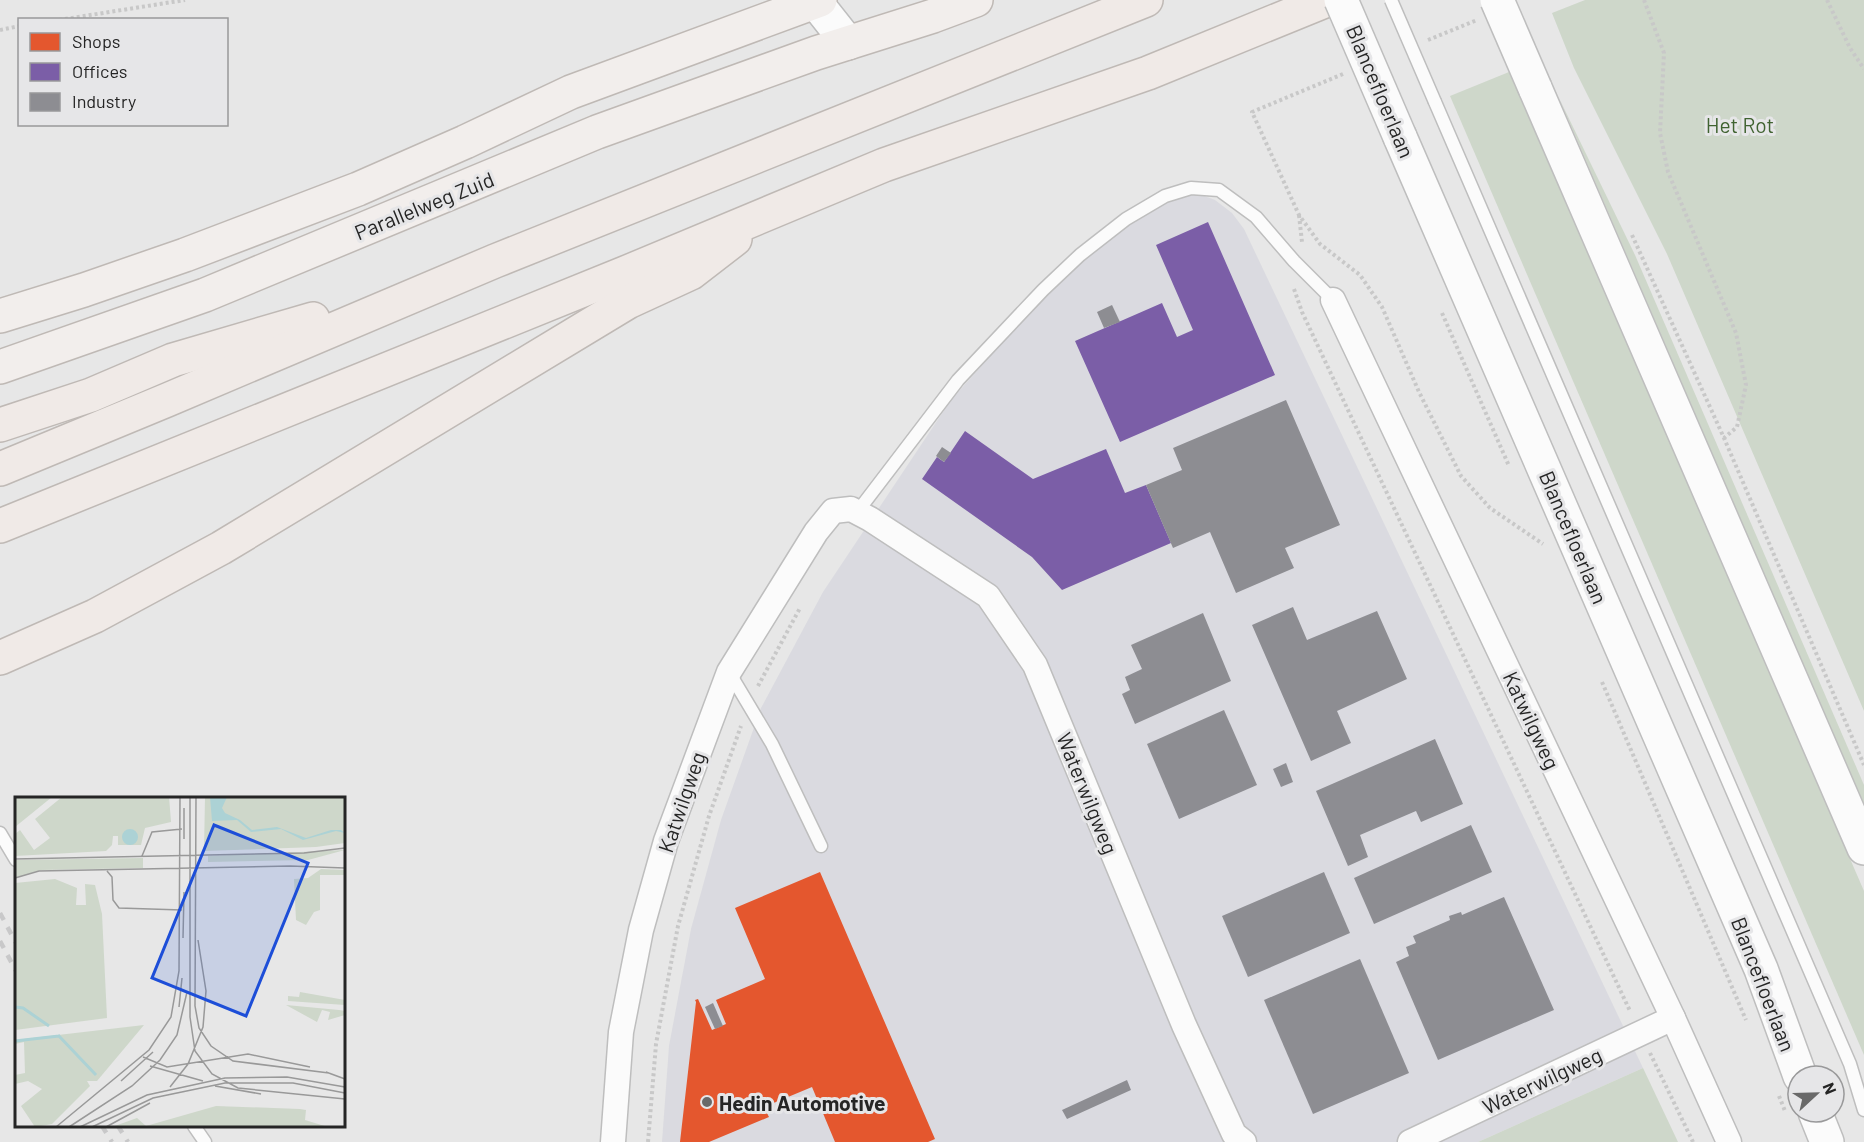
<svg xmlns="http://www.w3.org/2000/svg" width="1864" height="1142" viewBox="0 0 1864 1142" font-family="Barlow,sans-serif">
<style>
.built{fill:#dadae0}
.green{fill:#ced7ca}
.shops{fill:#e4572e}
.offices{fill:#7b5ea7}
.industry{fill:#8d8d92}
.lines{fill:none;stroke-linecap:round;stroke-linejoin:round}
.service-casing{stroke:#bebebe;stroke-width:15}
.minor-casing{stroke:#bebebe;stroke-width:27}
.secondary-casing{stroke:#bebebe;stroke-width:36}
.trunk-casing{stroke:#bfb9b5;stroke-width:36}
.motorway-casing{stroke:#bfb9b5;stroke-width:36}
.path{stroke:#c8c8c8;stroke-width:4;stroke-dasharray:3 3;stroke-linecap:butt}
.service{stroke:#fbfbfb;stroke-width:12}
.minor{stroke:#fbfbfb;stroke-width:24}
.secondary{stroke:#fbfbfb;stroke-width:33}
.trunk{stroke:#f2eeec;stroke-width:33}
.motorway{stroke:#f0eae7;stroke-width:33}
.rail{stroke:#c8c8c9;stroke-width:4.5;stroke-dasharray:8 8;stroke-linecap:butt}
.service-bridge-casing{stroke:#bebebe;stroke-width:15;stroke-linecap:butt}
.secondary-bridge-casing{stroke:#bebebe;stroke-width:36;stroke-linecap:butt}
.service-bridge{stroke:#fbfbfb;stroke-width:12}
.secondary-bridge{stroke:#fbfbfb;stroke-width:33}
.poi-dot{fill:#696969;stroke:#e6e6e8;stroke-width:2}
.labels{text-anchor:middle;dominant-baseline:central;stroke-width:6;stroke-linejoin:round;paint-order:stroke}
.street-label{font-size:21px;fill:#252525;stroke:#e6e6e8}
.park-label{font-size:21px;fill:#406331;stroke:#e6e6e8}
.poi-label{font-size:21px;font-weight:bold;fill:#252525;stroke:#e6e6e8;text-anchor:start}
.inset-river{fill:none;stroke:#acd2d5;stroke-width:3}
.inset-road{fill:none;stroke:#999;stroke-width:1.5}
.view{fill:#1d4ed8;fill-opacity:0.15;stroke:#1d4ed8;stroke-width:3}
.inset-edge{fill:none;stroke:#252525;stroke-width:3}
</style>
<rect width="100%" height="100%" fill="#e7e7e7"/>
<!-- built -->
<path class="built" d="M1191,191L1215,200L1232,213L1244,229L1643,1068L1478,1142H662L669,1046L691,929L721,820L761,708L823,592L951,400L1044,296L1082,258L1128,222L1165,199Z"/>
<!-- green -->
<g class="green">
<path d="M1585,0H1864V711L1667,254L1574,68L1552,13Z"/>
<path d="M1509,72L1864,891V1055L1450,96Z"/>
<path d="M1559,98L1635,255L1864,785V806Z"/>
<path d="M1643,1068L1678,1142H1478Z"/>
</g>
<!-- shops -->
<path class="shops" d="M820,872L935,1139L928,1142H835L812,1087L764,1107L769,1117L709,1142H680L696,1002L695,1000L698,999L712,1030L726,1024L716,1000L765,979L735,908Z"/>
<!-- offices -->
<g class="offices">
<path d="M1208,222L1275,375L1120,442L1075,341L1162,303L1177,337L1193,330L1156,245Z"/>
<path d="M965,431L1033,479L1106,449L1125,493L1146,485L1171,543L1062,590L1032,557L922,479L937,457L944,462Z"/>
</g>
<!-- industry -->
<g class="industry">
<path d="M1112,305L1120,322L1104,328L1097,312Z"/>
<path d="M1286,400L1340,525L1285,548L1294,568L1236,593L1210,532L1173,548L1146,485L1182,470L1173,448Z"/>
<path d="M942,447L951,453L944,462L936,456Z"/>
<path d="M1293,607L1307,640L1377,611L1407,679L1337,711L1351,743L1311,761L1252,625Z"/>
<path d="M1203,613L1231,681L1135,724L1122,694L1130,690L1125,677L1142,669L1131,645Z"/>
<path d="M1224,710L1257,785L1179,819L1147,744Z"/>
<path d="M1435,739L1463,804L1421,822L1416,811L1360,835L1368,857L1348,866L1316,791Z"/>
<path d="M1286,763L1293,782L1281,787L1273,769Z"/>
<path d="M1471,825L1492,872L1374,924L1354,878Z"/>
<path d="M1324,872L1350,933L1248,977L1222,916Z"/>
<path d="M1504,897L1554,1010L1438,1060L1396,962L1409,956L1406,947L1416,943L1413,936L1450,920L1449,916L1461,912L1462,915Z"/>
<path d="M1360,959L1409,1073L1313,1114L1264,1000Z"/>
<path d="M713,1003L723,1026L715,1029L705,1007Z"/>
<path d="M1127,1080L1131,1090L1067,1119L1062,1110Z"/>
</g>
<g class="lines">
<defs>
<g id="service">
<path d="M1435,102L1850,1064L1864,1110"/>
<path d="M858,511L958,380L1043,290L1080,255L1126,219L1165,196L1191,188L1219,190L1256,217L1294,261L1333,300"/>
<path d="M729,672L772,744L821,846"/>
<path d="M0,833L16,860"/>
<path d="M194,1126L205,1142"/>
</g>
<g id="minor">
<path d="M1333,300L1673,1018L1729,1142"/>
<path d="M613,1142L621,1032L641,930L666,841L729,672L816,532L833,511L851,509L870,519L988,596L1035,665L1184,1025L1234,1134L1244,1142"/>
<path d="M1410,1142L1673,1018"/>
</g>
<g id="secondary">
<path d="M814,0L848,43"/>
<path d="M1535,88L1864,848"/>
<path d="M1400,137L1761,969L1800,1076"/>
<path d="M1815,1112L1827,1142"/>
</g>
<g id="trunk">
<path d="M0,316L84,290L185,255L358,189L465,142L571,92L820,0"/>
<path d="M0,367L205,295L597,132L816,53L933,16L976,0"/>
</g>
<g id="motorway">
<path d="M0,425L91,395L173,360L313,319"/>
<path d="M0,469L167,400L495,261L1146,0"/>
<path d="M0,526L625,273L884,165L1148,73L1327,0"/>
<path d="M0,658L95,616L221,548L628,302L691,273L735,239"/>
</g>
</defs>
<!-- service casing -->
<use href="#service" class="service-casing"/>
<!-- minor casing -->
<use href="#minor" class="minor-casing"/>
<!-- secondary casing -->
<use href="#secondary" class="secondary-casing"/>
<!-- trunk casing -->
<use href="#trunk" class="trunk-casing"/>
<!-- motorway casing -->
<use href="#motorway" class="motorway-casing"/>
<!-- path -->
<g class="path">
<path d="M1644,0L1664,53L1660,133L1668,172L1736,333L1746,385L1737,427L1724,438"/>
<path d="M1827,0L1850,48L1864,69"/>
<path d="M59,20L185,0"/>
<path d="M0,30L20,26"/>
<path d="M1428,40L1477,20"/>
<path d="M1343,74L1252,112L1299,215L1320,244L1360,275L1382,307L1419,392L1461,476L1490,508L1543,544"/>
<path d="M1299,215L1302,242"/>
<path d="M1632,235L1724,438L1864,765"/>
<path d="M1294,289L1302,312L1630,1011"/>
<path d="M1442,313L1509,466"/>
<path d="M1602,682L1746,1020"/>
<path d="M758,686L800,608"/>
<path d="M1650,1053L1693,1142"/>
<path d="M1779,1096L1785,1111"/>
<path d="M648,1142L656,1044L678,926L709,816L741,726"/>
</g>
<!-- service -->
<use href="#service" class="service"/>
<!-- minor -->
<use href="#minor" class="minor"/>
<!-- secondary -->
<use href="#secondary" class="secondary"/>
<!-- trunk -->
<use href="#trunk" class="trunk"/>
<!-- motorway -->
<use href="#motorway" class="motorway"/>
<!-- rail -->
<g class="rail">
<path d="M0,913L16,943"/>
<path d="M0,941L16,971"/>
<path d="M102,1126L112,1142"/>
<path d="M118,1126L128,1142"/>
</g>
<defs>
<path id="service-bridge" d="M1391,0L1435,102"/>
<g id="secondary-bridge">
<path d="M1341,0L1400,137"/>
<path d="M1497,0L1535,88"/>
</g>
</defs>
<!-- service-bridge casing -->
<use href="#service-bridge" class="service-bridge-casing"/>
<!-- secondary-bridge casing -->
<use href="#secondary-bridge" class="secondary-bridge-casing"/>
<!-- service-bridge -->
<use href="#service-bridge" class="service-bridge"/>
<!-- secondary-bridge -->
<use href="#secondary-bridge" class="secondary-bridge"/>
</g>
<!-- markers -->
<circle class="poi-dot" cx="707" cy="1102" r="6"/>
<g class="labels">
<!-- street labels -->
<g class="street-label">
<text transform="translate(1381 91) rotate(67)">Blancefloerlaan</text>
<text transform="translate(424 205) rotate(-22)">Parallelweg Zuid</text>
<text transform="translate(1574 537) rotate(67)">Blancefloerlaan</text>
<text transform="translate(1532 720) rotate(65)">Katwilgweg</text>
<text transform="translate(1088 793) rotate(68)">Waterwilgweg</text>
<text transform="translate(681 802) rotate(-71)">Katwilgweg</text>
<text transform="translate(1764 984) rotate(69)">Blancefloerlaan</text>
<text transform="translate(1542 1080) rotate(-25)">Waterwilgweg</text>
</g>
<!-- park labels -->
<g class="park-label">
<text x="1740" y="124">Het Rot</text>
</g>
<!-- poi labels -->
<g class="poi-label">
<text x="719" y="1102">Hedin Automotive</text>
</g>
</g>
<!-- overview -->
<g transform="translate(15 797)">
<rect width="330" height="330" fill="#e7e7e7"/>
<path d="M0,0H37L0,30ZM47,0H154L156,25L130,31L126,48H103V39H98L97,48L91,54L0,59V37L5,33L19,53L35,41L20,22ZM190,0H330V46L301,50L189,54ZM330,53L293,63L193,65V59ZM128,61V71L26,73L0,81V63ZM306,72L330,73V78H305V113L299,115L291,128L281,123L279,82L293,81ZM40,82L62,91L61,108H71L70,87L80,88L87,117L92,221L0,233V86ZM285,195L330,203V208L273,204V199L284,200ZM271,208L324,213L330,214V218L313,223L315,215L307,213L302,225ZM129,228L82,284H72L75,289L37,327L20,330L6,309L27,292L13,284L0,287V278L10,276L9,245L0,247V243ZM201,309L285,312L291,313L290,323L313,330H97L122,321L131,329Z" fill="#ced7ca"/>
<path d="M195,0H212L207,11L210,16L225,23L237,33L262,30L291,41L316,33H326L330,36L321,34L288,43L266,32L236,35L222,23L197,24ZM107 40a8 8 0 1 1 16 0a8 8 0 1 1-16 0Z" fill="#acd2d5"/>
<path class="inset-river" d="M0,210L8,211L34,229M43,238L81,278M0,244L44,239"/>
<path class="inset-road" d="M175,0V220L180,254L197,277L223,291L330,302M181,0L180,209L184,231L196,249L218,264L314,276M169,11V42M127,59L137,35L167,32M0,62L289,56L330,51M92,74L97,80L98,103L104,111L167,113M0,81L24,74L275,69L330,71M168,141L169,95M164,210L167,181M128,260L152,270L233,257L295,270M135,269L188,284M311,275L330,282M106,284L138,255M200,289L246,297M155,290L173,267L188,230L191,194L183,143M41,330L134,253L156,220L164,174L165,0M54,330L117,289L145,263L162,238L172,195M65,330L132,298L210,281L272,280L330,290M77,330L138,301L210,286H278L330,296M91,330L135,306"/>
<path class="view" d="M199,28L293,66L231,219L137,181Z"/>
<rect width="330" height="330" class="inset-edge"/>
</g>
<!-- legend -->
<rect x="18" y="18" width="210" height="108" fill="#e6e6e8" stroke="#99999a" stroke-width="1.5"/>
<rect x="30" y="33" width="30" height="18" fill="#e4572e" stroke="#99999a" stroke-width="1.5"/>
<text x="72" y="48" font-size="18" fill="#252525">Shops</text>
<rect x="30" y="63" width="30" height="18" fill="#7b5ea7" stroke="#99999a" stroke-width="1.5"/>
<text x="72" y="78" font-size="18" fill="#252525">Offices</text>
<rect x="30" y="93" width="30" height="18" fill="#8d8d92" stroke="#99999a" stroke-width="1.5"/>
<text x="72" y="108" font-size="18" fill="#252525">Industry</text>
<!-- north arrow -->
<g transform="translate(1816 1094) rotate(68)"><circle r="28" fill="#e6e6e8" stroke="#99999a" stroke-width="1.5"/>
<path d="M0-4.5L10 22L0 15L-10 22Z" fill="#696969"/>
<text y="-9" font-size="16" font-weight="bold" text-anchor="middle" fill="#252525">N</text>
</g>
</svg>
